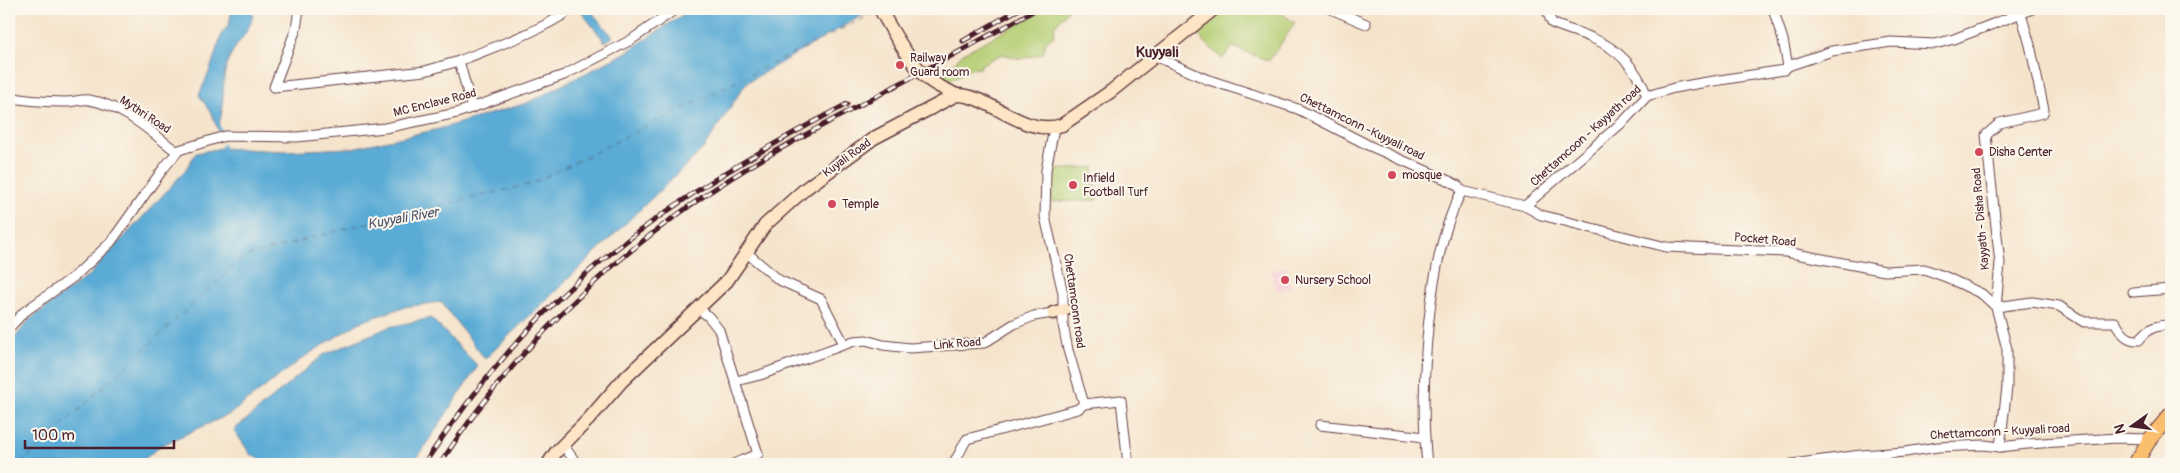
<svg xmlns="http://www.w3.org/2000/svg" width="2180" height="473" viewBox="0 0 2180 473" font-family="Pangolin,sans-serif">
<style>
.built{fill:#f6cfd6}
.green{fill:#b4cd72;stroke:#7f764e}
.water{fill:#5aabd5;stroke:#526580}
.lines{fill:none;stroke-linecap:round;stroke-linejoin:round}
.stream{stroke:#5aabd5;stroke-width:3}
.ferry{stroke:#50576f;stroke-width:1;stroke-dasharray:6 5;stroke-linecap:butt}
.street-casing{stroke:#643d43;stroke-width:11}
.secondary-casing{stroke:#643d43;stroke-width:15}
.primary-casing{stroke:#643d43;stroke-width:16}
.street{stroke:#fff;stroke-width:9}
.secondary{stroke:#fde5c5;stroke-width:12}
.primary{stroke:#fbbd6e;stroke-width:14}
.rail-casing{stroke:#4a1f2b;stroke-width:5}
.rail{stroke:#fbf7ec;stroke-width:3;stroke-dasharray:9;stroke-linecap:butt}
.poi-dot{fill:#d1495b;stroke:#fbf7ec;stroke-width:2}
.labels{text-anchor:middle;dominant-baseline:central;stroke-width:4;stroke-linejoin:round;paint-order:stroke}
.poi-label{font-size:12px;fill:#4a1f2b;stroke:#fbf7ec;text-anchor:start}
.street-label{font-size:12px;fill:#4a1f2b;stroke:#fbf7ec}
.water-label{font-size:14px;font-style:italic;fill:#50576f;stroke:#fbf7ec}
.quarter-label{font-size:15px;font-weight:bold;fill:#4a1f2b;stroke:#fbf7ec}
</style>
<rect width="100%" height="100%" fill="#fbf7ec"/>
<filter id="ink" filterUnits="userSpaceOnUse"><feTurbulence type="fractalNoise" baseFrequency=".02" numOctaves="2"/><feDisplacementMap in="SourceGraphic" scale="10" xChannelSelector="R" yChannelSelector="G"/><feConvolveMatrix kernelMatrix="1 2 1 2 8 2 1 2 1" color-interpolation-filters="sRGB"/></filter>
<filter id="wash" filterUnits="userSpaceOnUse"><feTurbulence type="fractalNoise" baseFrequency=".0096" numOctaves="4" result="noise"/><feDisplacementMap in="SourceGraphic" scale="20" xChannelSelector="R" yChannelSelector="G"/><feGaussianBlur stdDeviation="1.12" result="paint"/><feColorMatrix in="noise" values="0 0 0 0 0 0 0 0 0 0 0 0 0 0 0 0 0 1.4 0 .05"/><feComposite in="paint" operator="in"/></filter>
<g filter="url(#wash)">
<rect width="100%" height="100%" fill="#f5e4cc"/>
<!-- built -->
<path class="built" d="M1286,267L1291,287L1276,291L1271,271Z"/>
<!-- green -->
<g class="green">
<path d="M1047,9H1069L1054,27L1055,34L1046,42L1043,54L1020,59L1002,54L982,64L980,68L970,69L949,81L940,74V70L953,64L963,53Z"/>
<path d="M1226,9H1276L1295,23L1269,61L1233,47L1222,59L1195,32Z"/>
<path d="M1094,167L1097,200L1052,202L1050,170Z"/>
</g>
<!-- water -->
<g class="water">
<path d="M232,9H253C255,28 235,43 228,61C222,77 224,94 222,111C221,117 219,124 218,130L211,113L199,95L210,70L222,33L229,25Z"/>
<path d="M579,9H589L613,37L605,42Z"/>
<path d="M691,9H873L746,83L704,148L485,359L441,302L404,307L360,322L304,357L230,414L160,446L139,464H9V345L29,320L89,275L184,172L196,153L221,148L284,151L352,148L439,129L527,103L625,53Z"/>
<path d="M431,318L478,366L413,464H270L251,455L234,430L323,355L389,327Z"/>
</g>
<g class="lines">
<!-- stream -->
<g class="stream">
<path d="M218,124L221,134"/>
<path d="M223,148V145"/>
</g>
<!-- ferry -->
<path class="ferry" d="M20,464L244,257L351,227L531,184L876,12"/>
</g>
</g>
<g filter="url(#ink)">
<g class="lines">
<defs>
<g id="street">
<path d="M299,9L296,29L274,87L425,71L459,61L472,108"/>
<path d="M1331,9L1366,24"/>
<path d="M1546,9L1552,23C1565,29 1579,32 1592,38C1619,49 1637,69 1647,96"/>
<path d="M1155,56L1206,79L1298,109L1370,146L1447,180L1457,185L1462,191C1427,254 1419,393 1427,464"/>
<path d="M459,61C496,46 539,32 572,9"/>
<path d="M1788,66L1832,51L1891,42L1935,44L1954,39L2032,9"/>
<path d="M9,97C28,101 46,102 66,102C74,102 81,99 89,100C122,105 151,132 177,152"/>
<path d="M1054,128L1046,170L1045,217L1063,293V325L1068,350L1084,404L1121,400L1128,464"/>
<path d="M1462,191L1525,206L1625,120L1647,96L1674,88L1701,83L1784,70L1788,66L1783,40L1773,9"/>
<path d="M1525,206L1541,215L1666,247L1786,252L1885,271L1924,269L1946,277L1982,294L1996,307L2032,302L2046,304L2059,306L2084,322H2115C2121,332 2126,341 2139,340C2149,328 2155,325 2171,325"/>
<path d="M747,253L779,280L821,299L844,344"/>
<path d="M2133,292L2171,289"/>
<path d="M699,309L709,317L719,330L758,454L733,464"/>
<path d="M9,328L24,312L75,276L111,242L163,169L179,150L225,136L297,137L385,128L457,113L564,75L631,40L676,9"/>
<path d="M736,381L760,375L854,341L866,340L883,345L910,348L984,343L1014,324L1034,316L1053,313"/>
<path d="M1320,425L1425,437"/>
<path d="M563,445L577,464"/>
<path d="M2000,447L2007,387V349L1996,307L2000,263L1986,135L2000,123L2043,113L2044,110L2030,45L2021,14"/>
<path d="M952,464C959,457 961,448 967,439L1078,409L1084,404"/>
<path d="M1792,464L1861,455L1905,452L1938,447L1984,445L2000,447L2027,444L2117,438L2150,439"/>
</g>
<g id="secondary">
<path d="M880,9C891,29 913,69 932,82C939,87 948,90 956,95"/>
<path d="M1053,313L1064,310"/>
<path d="M548,464L556,452L588,420L621,382L727,281L765,225L805,189L874,138L956,95C989,94 1024,138 1062,125L1110,92L1214,9"/>
</g>
<path id="primary" d="M2135,464L2150,439L2171,414"/>
</defs>
<!-- street casing -->
<use href="#street" class="street-casing"/>
<!-- secondary casing -->
<use href="#secondary" class="secondary-casing"/>
<!-- primary casing -->
<use href="#primary" class="primary-casing"/>
<!-- street -->
<use href="#street" class="street"/>
<!-- secondary -->
<use href="#secondary" class="secondary"/>
<!-- primary -->
<use href="#primary" class="primary"/>
<defs>
<g id="rail">
<path d="M963,41L1019,9"/>
<path d="M424,464C459,412 498,361 541,316C629,227 737,162 847,104"/>
<path d="M440,464C524,333 643,226 778,150C840,115 903,82 966,48C989,35 1013,23 1036,9"/>
</g>
</defs>
<!-- rail casing -->
<use href="#rail" class="rail-casing"/>
<!-- rail -->
<use href="#rail" class="rail"/>
</g>
</g>
<!-- markers -->
<g class="poi-dot">
<circle cx="900" cy="65" r="5"/>
<circle cx="1979" cy="152" r="5"/>
<circle cx="1392" cy="175" r="5"/>
<circle cx="1073" cy="185" r="5"/>
<circle cx="832" cy="204" r="5"/>
<circle cx="1285" cy="280" r="5"/>
</g>
<g class="labels">
<!-- poi labels -->
<g class="poi-label">
<text x="910" y="58">Railway<tspan x="910" dy="14">Guard room</tspan></text>
<text x="1989" y="152">Disha Center</text>
<text x="1402" y="175">mosque</text>
<text x="1083" y="178">Infield<tspan x="1083" dy="14">Football Turf</tspan></text>
<text x="842" y="204">Temple</text>
<text x="1295" y="280">Nursery School</text>
</g>
<!-- street labels -->
<g class="street-label">
<text transform="translate(435 103) rotate(-14)">MC Enclave Road</text>
<text transform="translate(145 115) rotate(33)">Mythri Road</text>
<text transform="translate(1362 127) rotate(26)">Chettamconn -Kuyyali road</text>
<text transform="translate(1586 136) rotate(-42)">Chettamcoon - Kayyath road</text>
<text transform="translate(847 158) rotate(-36)">Kuyali Road</text>
<text transform="translate(1981 219) rotate(-95)">Kayyath - Disha Road</text>
<text transform="translate(1765 240) rotate(5)">Pocket Road</text>
<text transform="translate(1074 301) rotate(82)">Chettamconn road</text>
<text transform="translate(957 344) rotate(-5)">Link Road</text>
<text transform="translate(2000 432) rotate(-3)">Chettamconn - Kuyyali road</text>
</g>
<!-- water labels -->
<g class="water-label">
<text transform="translate(403 218) rotate(-10)">Kuyyali River</text>
</g>
<!-- quarter labels -->
<g class="quarter-label">
<text x="1157" y="52">Kuyyali</text>
</g>
</g>
<!-- margin -->
<rect width="2180" height="473" fill="none" stroke="#fbf7ec" stroke-width="30"/>
<!-- north arrow -->
<g transform="translate(2132 426) rotate(256)" stroke="#fbf7ec" stroke-width="4" paint-order="stroke">
<path d="M0-4L9 19L0 12L-9 19Z" fill="#4a1f2b"/>
<text y="-8" font-size="14" font-weight="bold" text-anchor="middle" fill="#4a1f2b">N</text>
</g>
<!-- scale -->
<path d="M25 440v8h149v-8" fill="none" stroke="#4a1f2b" stroke-width="2.5"/>
<text x="32" y="440" font-size="15" fill="#4a1f2b" stroke="#fbf7ec" stroke-width="4" paint-order="stroke">100 m</text>
</svg>
